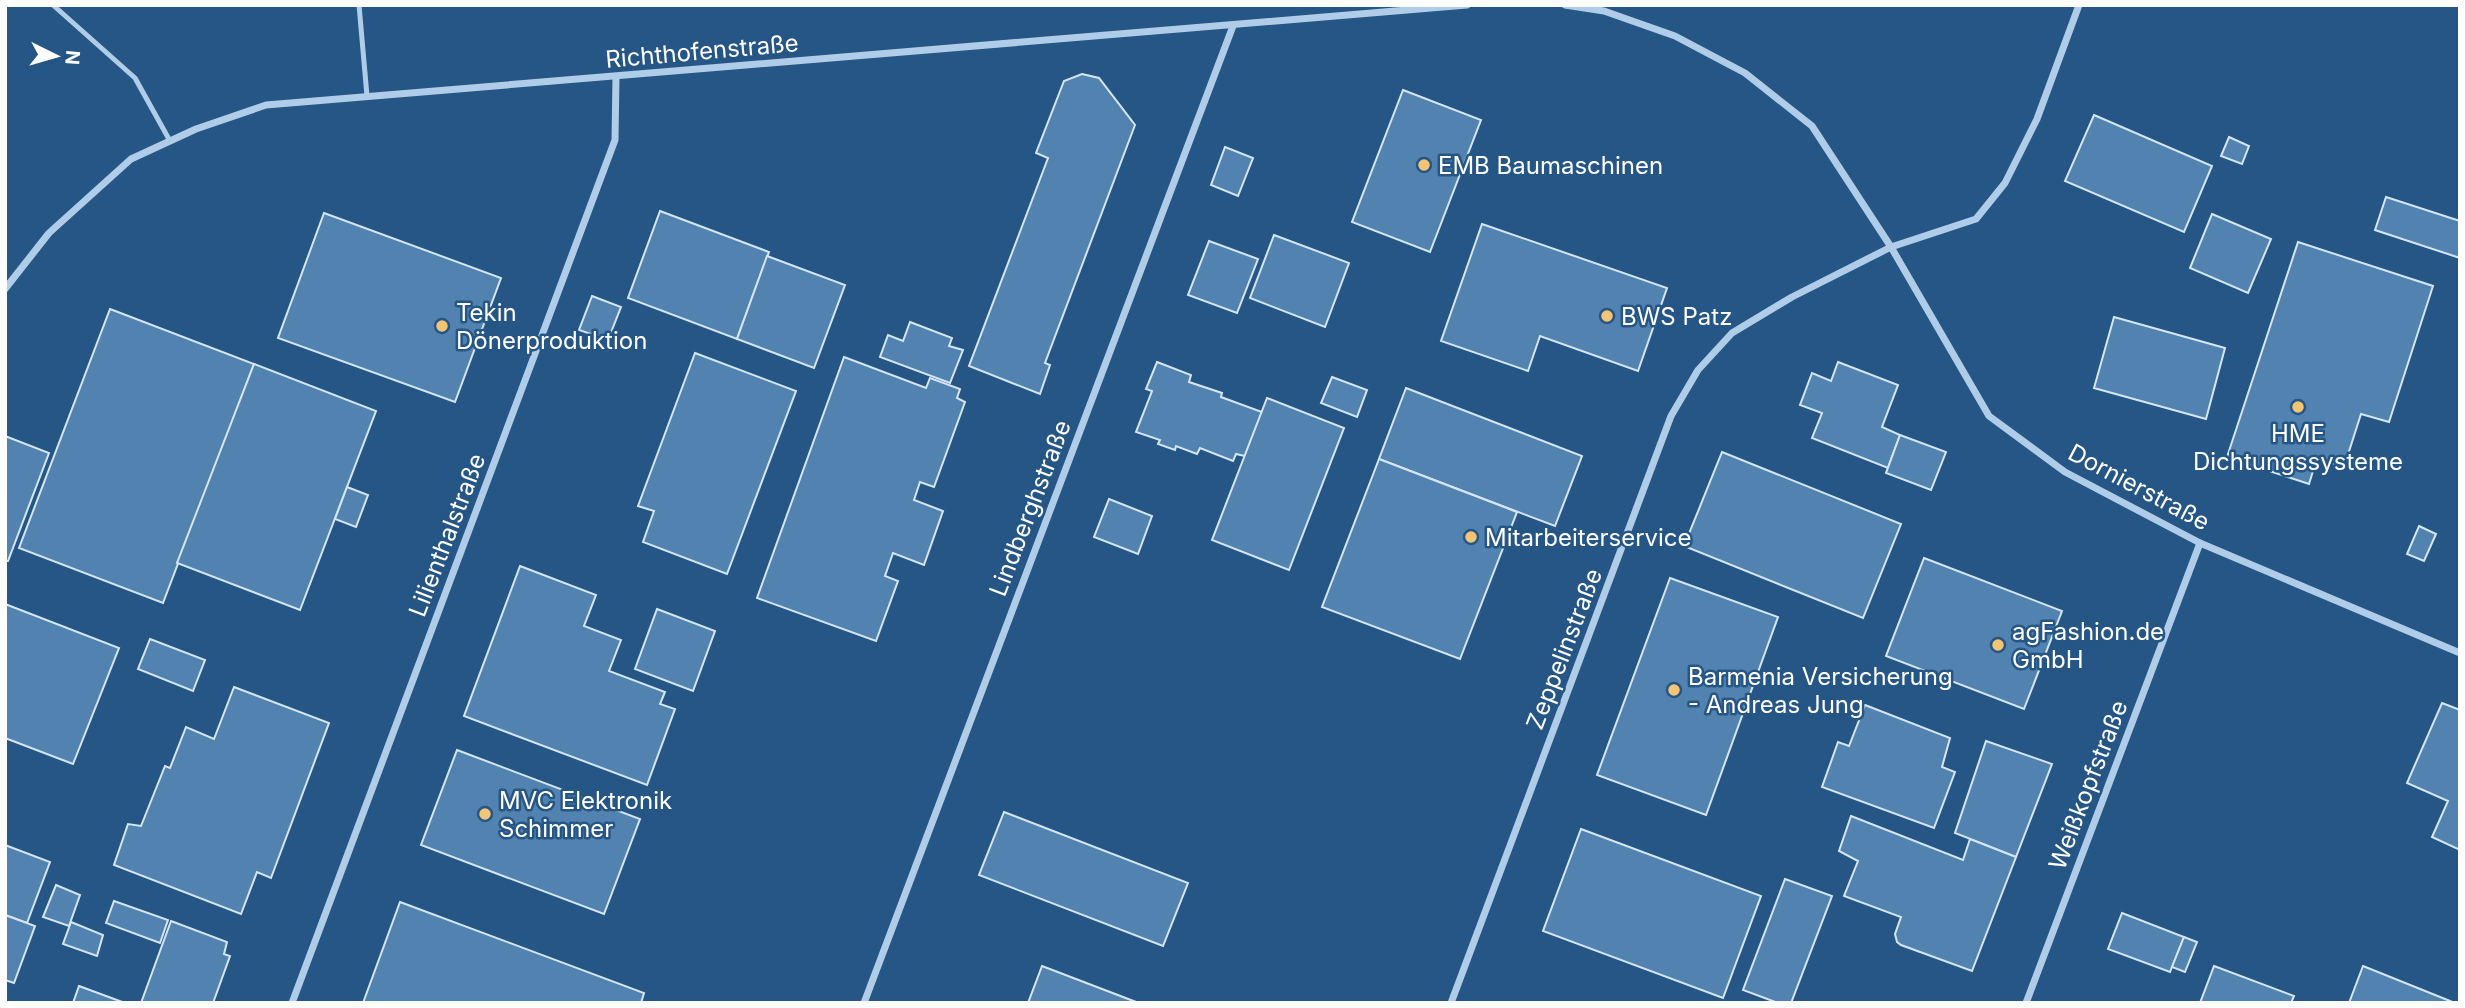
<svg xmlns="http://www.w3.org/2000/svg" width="2465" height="1008" viewBox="0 0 2465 1008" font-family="Inter,sans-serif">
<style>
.building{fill:#5282af;stroke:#d3e6f6;stroke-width:2}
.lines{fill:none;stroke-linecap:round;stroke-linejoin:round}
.lane{stroke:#afcde8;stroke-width:5}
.street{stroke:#afcde8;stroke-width:7}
.poi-dot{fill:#f2c474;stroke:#255685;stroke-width:2.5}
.labels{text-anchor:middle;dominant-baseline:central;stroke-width:5;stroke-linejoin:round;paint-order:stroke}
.street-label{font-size:24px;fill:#fff;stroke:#255685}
.poi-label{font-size:24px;fill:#fff;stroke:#255685;text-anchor:start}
</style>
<rect width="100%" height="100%" fill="#255685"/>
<!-- building -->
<g class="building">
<path d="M1082,74L1099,78L1135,125L1045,363L1050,365L1040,394L969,366L1048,158L1036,153L1064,81Z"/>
<path d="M1403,90L1481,120L1430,252L1352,222Z"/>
<path d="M2094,115L2212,166L2184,232L2065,181Z"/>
<path d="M2229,137L2249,146L2242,164L2221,156Z"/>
<path d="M1225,147L1253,158L1238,196L1211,185Z"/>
<path d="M2386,197L2460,221V258L2375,230Z"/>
<path d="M660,211L769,252L737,339L628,298Z"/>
<path d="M324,213L501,278L455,402L278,338Z"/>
<path d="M2212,214L2271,239L2248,293L2190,268Z"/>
<path d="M1482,224L1667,288L1638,371L1540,336L1528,371L1441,341Z"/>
<path d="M1274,235L1349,263L1325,327L1250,298Z"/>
<path d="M1209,241L1258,259L1237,313L1188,295Z"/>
<path d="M2298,242L2433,286L2389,422L2361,414L2344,467L2317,458L2309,484L2227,457Z"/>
<path d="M767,256L845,285L814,368L737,339Z"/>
<path d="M592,296L621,307L608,340L579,330Z"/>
<path d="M110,309L254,364L163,603L19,548Z"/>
<path d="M2114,317L2225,348L2206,419L2094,388Z"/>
<path d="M910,322L952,338L949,346L963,350L950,383L880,357L888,335L903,341Z"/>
<path d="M695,353L796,391L727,574L643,542L654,511L638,506Z"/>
<path d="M844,357L926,388L930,378L960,389L957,398L965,402L934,487L920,482L914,500L943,511L924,565L893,553L885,576L898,581L876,641L757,598Z"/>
<path d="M1157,362L1191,375L1189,382L1222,393L1221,397L1262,412L1245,456L1236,454L1233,461L1200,448L1197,454L1176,446L1175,450L1158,444L1160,440L1136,432L1152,391L1146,389Z"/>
<path d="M1838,362L1898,385L1882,427L1900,435L1888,468L1812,438L1822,413L1800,405L1812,373L1831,381Z"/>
<path d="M254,364L376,411L300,610L177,563Z"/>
<path d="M1332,377L1367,390L1357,417L1321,403Z"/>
<path d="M1406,388L1582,456L1555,526L1379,459Z"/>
<path d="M1267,398L1344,428L1289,570L1212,540Z"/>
<path d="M1900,435L1946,452L1931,490L1886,473Z"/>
<path d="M5,436L49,453L8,561H5Z"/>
<path d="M1722,452L1901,524L1863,618L1684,546Z"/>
<path d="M1379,459L1517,512L1460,659L1322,607Z"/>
<path d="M347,487L368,495L356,527L335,519Z"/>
<path d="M1109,499L1152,516L1138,554L1094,537Z"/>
<path d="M2419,526L2436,534L2424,561L2407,554Z"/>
<path d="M1924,558L2062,611L2024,709L1886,656Z"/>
<path d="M520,566L596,595L584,626L621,640L609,671L665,692L660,704L675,709L647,785L464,716Z"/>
<path d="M1670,578L1778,617L1706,815L1597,775Z"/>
<path d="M5,604L119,648L73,764L5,738Z"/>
<path d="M657,609L715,631L693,691L635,669Z"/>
<path d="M150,639L205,660L193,691L138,669Z"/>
<path d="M234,687L329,723L271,878L257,872L241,914L114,865L128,824L141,826L165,766L170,768L186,727L214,739Z"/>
<path d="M2442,703L2460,710V850L2432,837L2448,801L2407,783Z"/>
<path d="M1865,705L1950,738L1942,767L1955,772L1934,828L1822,787L1838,742L1849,746Z"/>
<path d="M1986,741L2052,764L2016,857L1955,833Z"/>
<path d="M457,750L640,819L604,914L421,845Z"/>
<path d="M1004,812L1188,883L1163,946L979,875Z"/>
<path d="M1851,816L1963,860L1970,839L2016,857L1972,971L1901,945L1897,942L1895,934L1901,917L1844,896L1858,861L1839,851Z"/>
<path d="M1581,829L1761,896L1723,998L1543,931Z"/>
<path d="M5,845L50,862L27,923L5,915Z"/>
<path d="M1785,879L1832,896L1791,1003H1778L1743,990Z"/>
<path d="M56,885L80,895L69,926L43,917Z"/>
<path d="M114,901L168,920L160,943L106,923Z"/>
<path d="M400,902L644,993L641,1003H363Z"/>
<path d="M2122,913L2184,937L2170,972L2108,949Z"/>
<path d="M5,915L35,926L14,983L5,980Z"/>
<path d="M171,921L227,942L224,954L230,956L213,1003H141Z"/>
<path d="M71,922L103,935L97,956L63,944Z"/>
<path d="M2184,937L2197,942L2185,972L2172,967Z"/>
<path d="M1042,966L1136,1002L1135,1003H1028Z"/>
<path d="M2214,966L2294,996L2291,1003H2200Z"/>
<path d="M2363,966L2455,1003H2349Z"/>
<path d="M79,986L125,1003H73Z"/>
</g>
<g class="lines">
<!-- lane -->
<g class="lane">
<path d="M53,5L135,78L170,141"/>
<path d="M359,5L367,96"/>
</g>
<!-- street -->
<g class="street">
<path d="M1565,5L1604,11L1675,36L1745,73L1812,126L1891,247L1989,416L2065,472L2200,543L2460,653"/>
<path d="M5,289L49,233L131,159L196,129L266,105L1467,5"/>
<path d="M292,1003L615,140L616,77"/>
<path d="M864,1003L1233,26"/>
<path d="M1451,1003L1671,416L1698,370L1732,333L1792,297L1891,247L1976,219L2005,183L2037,119L2079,5"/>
<path d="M2026,1003L2200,543"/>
</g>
</g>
<!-- markers -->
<g class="poi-dot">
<circle cx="1424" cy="165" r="7"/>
<circle cx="1607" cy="316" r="7"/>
<circle cx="442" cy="326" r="7"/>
<circle cx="2298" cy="407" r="7"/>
<circle cx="1471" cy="537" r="7"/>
<circle cx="1998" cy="645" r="7"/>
<circle cx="1674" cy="690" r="7"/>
<circle cx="485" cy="814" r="7"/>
</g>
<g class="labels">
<!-- street labels -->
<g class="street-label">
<text transform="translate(702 51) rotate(-5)">Richthofenstraße</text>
<text transform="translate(2139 487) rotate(28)">Dornierstraße</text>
<text transform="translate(1030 508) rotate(-69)">Lindberghstraße</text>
<text transform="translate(447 535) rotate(-69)">Lilienthalstraße</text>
<text transform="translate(1564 649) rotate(-69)">Zeppelinstraße</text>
<text transform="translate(2088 785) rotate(-69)">Weißkopfstraße</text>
</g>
<!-- poi labels -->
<g class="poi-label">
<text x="1438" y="165">EMB Baumaschinen</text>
<text x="456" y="312">Tekin<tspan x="456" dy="28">Dönerproduktion</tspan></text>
<text x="1621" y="316">BWS Patz</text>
<text x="2298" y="433" text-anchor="middle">HME<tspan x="2298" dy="28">Dichtungssysteme</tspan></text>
<text x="1485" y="537">Mitarbeiterservice</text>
<text x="2012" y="631">agFashion.de<tspan x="2012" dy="28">GmbH</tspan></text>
<text x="1688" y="676">Barmenia Versicherung<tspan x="1688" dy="28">- Andreas Jung</tspan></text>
<text x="499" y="800">MVC Elektronik<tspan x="499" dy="28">Schimmer</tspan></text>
</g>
</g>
<!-- border -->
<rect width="2465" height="1008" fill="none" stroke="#ffffff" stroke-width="14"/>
<!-- north arrow -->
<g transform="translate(56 56) rotate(95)" stroke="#255685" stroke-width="5" paint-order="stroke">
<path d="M0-5L12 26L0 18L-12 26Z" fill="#ffffff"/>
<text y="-10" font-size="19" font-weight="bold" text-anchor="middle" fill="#ffffff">N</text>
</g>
</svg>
